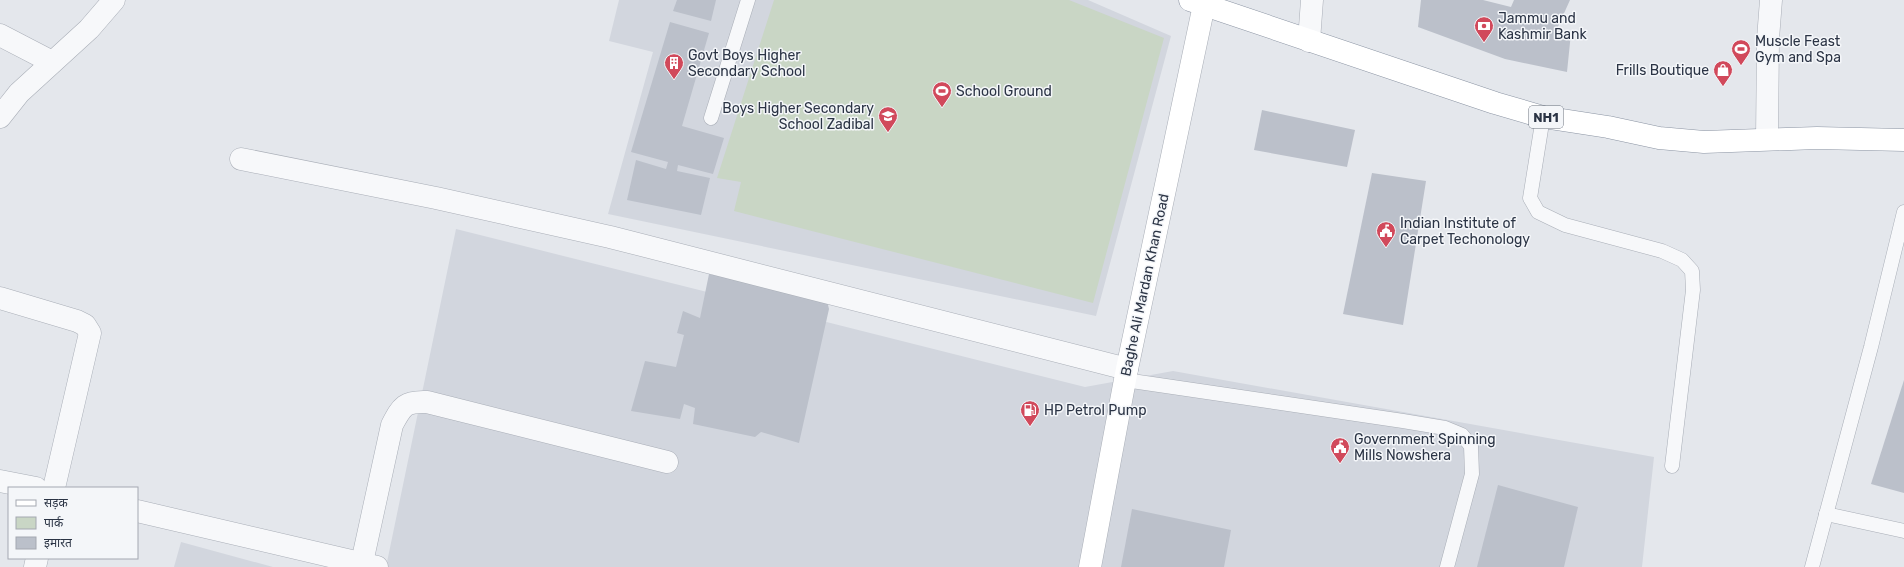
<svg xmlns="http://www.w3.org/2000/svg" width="1904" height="567" viewBox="0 0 1904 567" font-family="Rubik,'Noto Sans Devanagari',sans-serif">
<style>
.built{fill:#d2d6de}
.green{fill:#c9d6c5}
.building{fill:#bbc0ca}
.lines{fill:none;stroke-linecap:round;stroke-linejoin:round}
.lane-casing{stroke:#a9aeb7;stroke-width:15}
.street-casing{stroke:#a9aeb7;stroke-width:23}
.secondary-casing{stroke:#a9aeb7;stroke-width:23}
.highway-casing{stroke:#8b94a3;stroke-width:23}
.lane{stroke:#f7f8fa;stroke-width:14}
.street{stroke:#f7f8fa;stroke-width:22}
.secondary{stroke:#fff;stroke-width:22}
.highway{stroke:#fff;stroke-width:22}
.labels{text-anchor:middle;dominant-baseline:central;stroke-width:3;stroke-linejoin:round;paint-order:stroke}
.shield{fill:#f4f6f9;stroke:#676e7b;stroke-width:1}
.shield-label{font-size:13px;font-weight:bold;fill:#2b3445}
.poi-label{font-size:14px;fill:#2b3445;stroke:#f4f6f9;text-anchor:start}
.street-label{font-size:14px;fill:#2b3445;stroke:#f4f6f9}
</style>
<rect width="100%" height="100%" fill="#e4e7ec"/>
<!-- built -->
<g class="built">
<path d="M619,0H1088L1171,36L1096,316L608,214L653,52L609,41Z"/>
<path d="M456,229L1085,387L1173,371L1654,457L1642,567H386Z"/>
<path d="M181,542L273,567H174Z"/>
</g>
<!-- green -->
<path class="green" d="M774,0H1069L1164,38L1093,303L734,211L741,182L717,178Z"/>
<!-- building -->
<g class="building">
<path d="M677,0H716L711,21L673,11Z"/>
<path d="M1421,0H1483L1511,7L1514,0H1570L1556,31L1571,33L1567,72L1505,59L1418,27Z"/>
<path d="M670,22L709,33L682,126L724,138L713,174L678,165L677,171L710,178L701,215L627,200L636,160L666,169L668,162L631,152Z"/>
<path d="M1262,110L1355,130L1347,167L1254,150Z"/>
<path d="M1372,173L1426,181L1403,325L1343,314Z"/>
<path d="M709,274L811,295L827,301L829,309L799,443L761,432L755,437L693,424L695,408L684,404L680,419L631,411L645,361L676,367L684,335L677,333L683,311L700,318Z"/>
<path d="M1904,380V493L1871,484Z"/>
<path d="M1498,485L1578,507L1564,567H1477Z"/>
<path d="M1132,509L1231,530L1224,567H1121Z"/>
</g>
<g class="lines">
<defs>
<g id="lane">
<path d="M1543,117L1530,198L1538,212L1565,225L1662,251L1682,260L1692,271L1693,290L1672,466"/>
<path d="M711,118L748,0"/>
<path d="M1125,380L1403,421L1445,428L1462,435L1471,446L1472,474L1447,567"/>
<path d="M1826,514L1904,531"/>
<path d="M1812,567L1871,347L1904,212"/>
</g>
<g id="street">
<path d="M0,35L52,62"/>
<path d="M1309,41L1312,0"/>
<path d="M0,117L19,93L89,29L114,0"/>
<path d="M1767,139L1768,39L1771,0"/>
<path d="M241,159L436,198L610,237L1127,369"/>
<path d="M0,298L77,321L85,325L90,333L54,488"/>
<path d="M0,481L36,488"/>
<path d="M137,511L377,567"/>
<path d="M35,567L37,558"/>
<path d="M361,567L392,425C402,406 405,401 427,402L667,462"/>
</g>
<path id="secondary" d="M1090,567L1127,369L1204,5"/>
<path id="highway" d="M1190,0L1495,103L1543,117L1608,127L1659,138L1704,142L1817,138L1904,140"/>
</defs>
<!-- lane casing -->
<use href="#lane" class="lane-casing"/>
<!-- street casing -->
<use href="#street" class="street-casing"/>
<!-- secondary casing -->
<use href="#secondary" class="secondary-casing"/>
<!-- highway casing -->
<use href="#highway" class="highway-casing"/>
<!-- lane -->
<use href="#lane" class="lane"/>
<!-- street -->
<use href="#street" class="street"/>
<!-- secondary -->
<use href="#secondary" class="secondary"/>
<!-- highway -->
<use href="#highway" class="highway"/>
</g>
<!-- icons -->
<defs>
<symbol id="bank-pin" viewBox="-11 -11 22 30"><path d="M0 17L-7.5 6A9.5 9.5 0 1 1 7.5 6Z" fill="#d1495b" stroke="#f4f6f9"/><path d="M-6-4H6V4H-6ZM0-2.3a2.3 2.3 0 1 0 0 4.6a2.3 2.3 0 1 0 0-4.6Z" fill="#fff"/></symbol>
<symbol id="stadium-pin" viewBox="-11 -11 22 30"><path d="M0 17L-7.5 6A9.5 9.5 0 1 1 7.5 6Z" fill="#d1495b" stroke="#f4f6f9"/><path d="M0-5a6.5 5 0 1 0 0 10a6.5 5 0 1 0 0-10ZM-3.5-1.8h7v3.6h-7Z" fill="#fff"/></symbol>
<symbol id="building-pin" viewBox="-11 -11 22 30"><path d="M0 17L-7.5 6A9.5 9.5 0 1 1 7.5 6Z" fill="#d1495b" stroke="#f4f6f9"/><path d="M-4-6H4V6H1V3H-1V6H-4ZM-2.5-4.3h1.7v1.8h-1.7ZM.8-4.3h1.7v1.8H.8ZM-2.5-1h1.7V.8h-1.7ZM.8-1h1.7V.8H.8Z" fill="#fff"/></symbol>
<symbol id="shop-pin" viewBox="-11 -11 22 30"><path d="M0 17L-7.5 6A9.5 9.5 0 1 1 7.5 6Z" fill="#d1495b" stroke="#f4f6f9"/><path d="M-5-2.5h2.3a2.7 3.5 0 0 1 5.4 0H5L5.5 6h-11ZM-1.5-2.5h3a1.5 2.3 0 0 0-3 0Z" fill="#fff"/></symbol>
<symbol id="school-pin" viewBox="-11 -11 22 30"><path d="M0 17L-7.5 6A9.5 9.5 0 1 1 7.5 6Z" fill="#d1495b" stroke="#f4f6f9"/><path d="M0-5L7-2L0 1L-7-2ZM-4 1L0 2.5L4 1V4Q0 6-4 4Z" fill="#fff"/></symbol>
<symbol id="civic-pin" viewBox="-11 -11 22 30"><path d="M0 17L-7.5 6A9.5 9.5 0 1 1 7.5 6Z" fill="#d1495b" stroke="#f4f6f9"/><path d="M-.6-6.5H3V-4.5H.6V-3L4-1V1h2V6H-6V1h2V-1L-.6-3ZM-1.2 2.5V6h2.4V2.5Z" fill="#fff"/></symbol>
<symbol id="fuel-pin" viewBox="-11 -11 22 30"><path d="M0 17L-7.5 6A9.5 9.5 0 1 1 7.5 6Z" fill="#d1495b" stroke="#f4f6f9"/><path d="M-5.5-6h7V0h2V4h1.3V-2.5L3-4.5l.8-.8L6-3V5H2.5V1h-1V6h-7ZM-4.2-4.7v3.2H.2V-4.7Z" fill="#fff"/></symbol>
</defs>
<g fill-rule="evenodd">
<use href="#bank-pin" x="1473" y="15" width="22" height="30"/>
<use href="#stadium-pin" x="1730" y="38" width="22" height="30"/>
<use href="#building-pin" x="663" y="52" width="22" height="30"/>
<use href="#shop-pin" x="1712" y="59" width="22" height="30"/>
<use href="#stadium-pin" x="931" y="80" width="22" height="30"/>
<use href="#school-pin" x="877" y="105" width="22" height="30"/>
<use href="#civic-pin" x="1375" y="220" width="22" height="30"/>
<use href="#fuel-pin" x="1019" y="399" width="22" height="30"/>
<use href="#civic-pin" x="1329" y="436" width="22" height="30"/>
</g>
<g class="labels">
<!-- shield labels -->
<rect class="shield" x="1529" y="106" width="34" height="22" rx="3"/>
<g class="shield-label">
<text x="1546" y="117">NH1</text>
</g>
<!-- poi labels -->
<g class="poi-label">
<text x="1498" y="18">Jammu and<tspan x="1498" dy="16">Kashmir Bank</tspan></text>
<text x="1755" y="41">Muscle Feast<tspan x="1755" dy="16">Gym and Spa</tspan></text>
<text x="688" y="55">Govt Boys Higher<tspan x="688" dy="16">Secondary School</tspan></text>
<text x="1709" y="70" text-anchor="end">Frills Boutique</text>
<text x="956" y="91">School Ground</text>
<text x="874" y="108" text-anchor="end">Boys Higher Secondary<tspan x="874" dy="16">School Zadibal</tspan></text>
<text x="1400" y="223">Indian Institute of<tspan x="1400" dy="16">Carpet Techonology</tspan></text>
<text x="1044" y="410">HP Petrol Pump</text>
<text x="1354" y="439">Government Spinning<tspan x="1354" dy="16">Mills Nowshera</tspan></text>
</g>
<!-- street labels -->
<g class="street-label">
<text transform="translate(1145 285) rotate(-78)">Baghe Ali Mardan Khan Road</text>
</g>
</g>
<!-- legend -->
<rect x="8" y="487" width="130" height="72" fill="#f4f6f9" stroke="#a4a8b1"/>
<rect x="16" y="500" width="20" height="6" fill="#ffffff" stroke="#a4a8b1"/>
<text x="44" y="507" font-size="12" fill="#2b3445">सड़क</text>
<rect x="16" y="517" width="20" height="12" fill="#c9d6c5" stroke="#a4a8b1"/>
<text x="44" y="527" font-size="12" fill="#2b3445">पार्क</text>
<rect x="16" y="537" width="20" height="12" fill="#bbc0ca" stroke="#a4a8b1"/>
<text x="44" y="547" font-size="12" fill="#2b3445">इमारत</text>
</svg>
